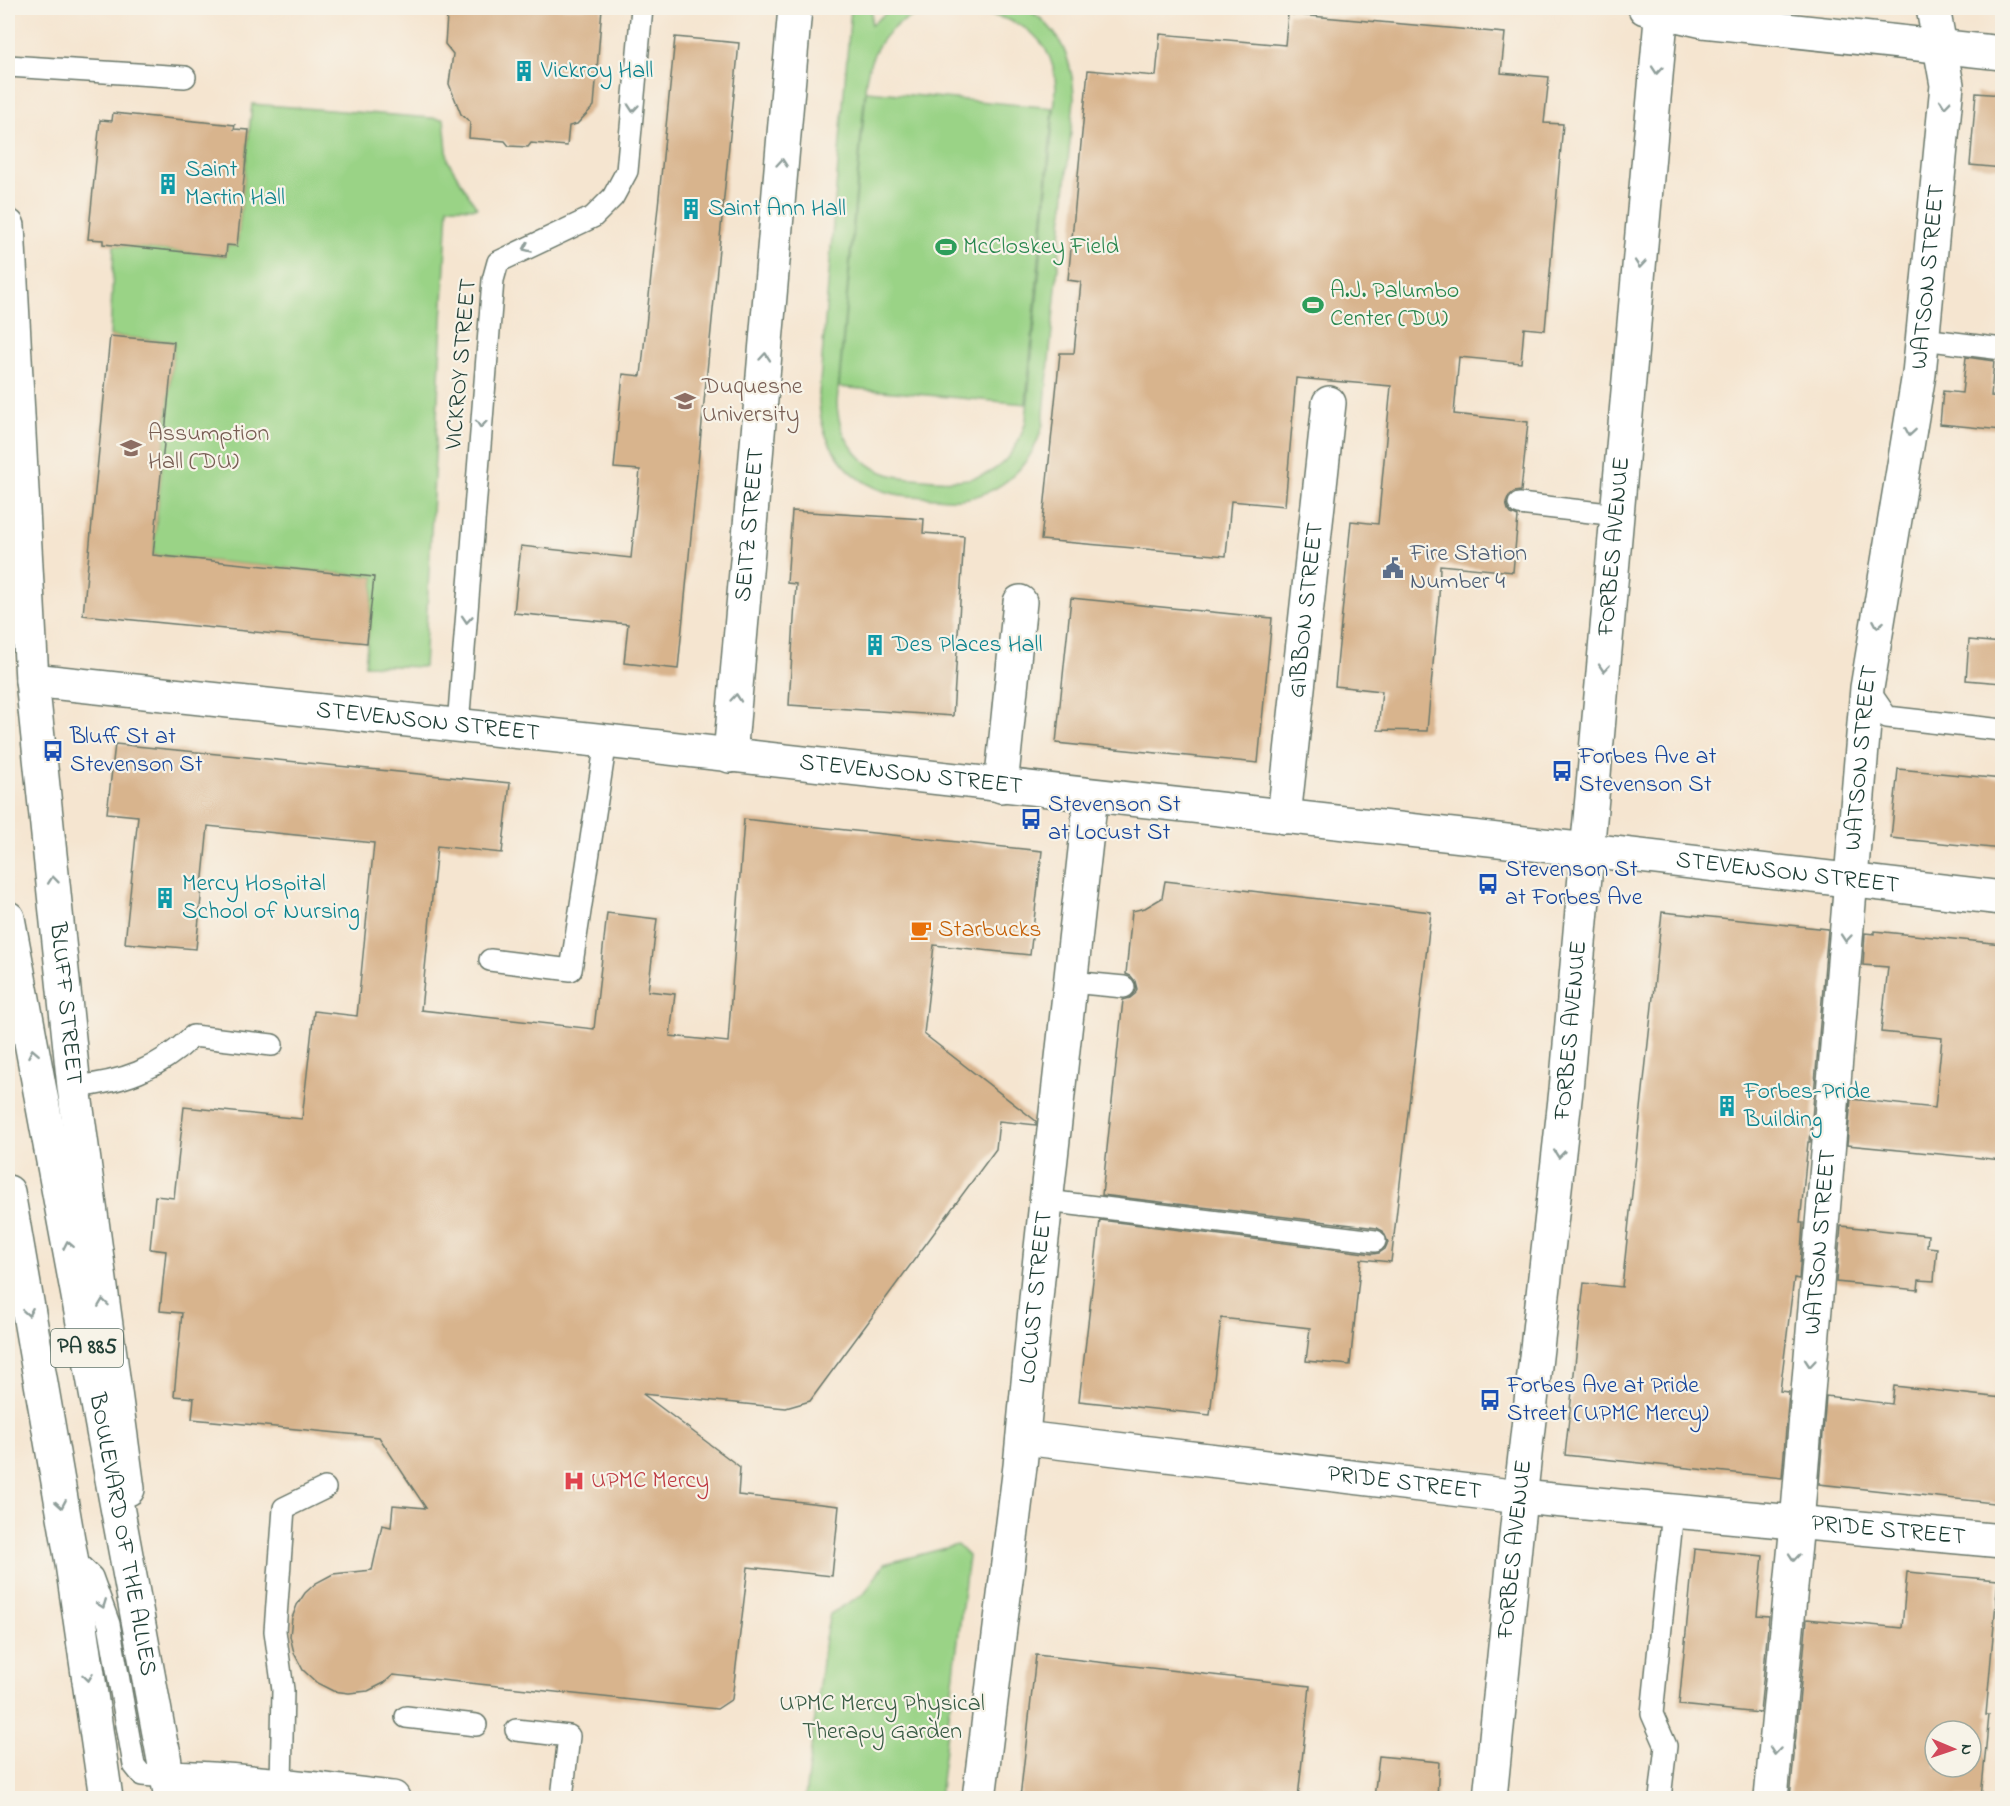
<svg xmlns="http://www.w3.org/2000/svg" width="2010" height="1806" viewBox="0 0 2010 1806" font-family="'Indie Flower',sans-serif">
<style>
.green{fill:#9ad386;stroke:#5c885d;stroke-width:1.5;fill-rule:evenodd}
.building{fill:#d8b48d;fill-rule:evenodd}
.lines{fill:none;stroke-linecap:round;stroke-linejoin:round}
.lane-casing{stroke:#6a786b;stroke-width:24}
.street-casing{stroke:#6a786b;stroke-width:36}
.secondary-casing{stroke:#6a786b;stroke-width:36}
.primary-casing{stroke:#6a786b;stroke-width:36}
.highway-casing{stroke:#6a786b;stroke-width:36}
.lane{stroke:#fff;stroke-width:21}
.street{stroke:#fff;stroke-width:33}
.secondary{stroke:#fff;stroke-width:33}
.primary{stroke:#fff;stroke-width:33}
.highway{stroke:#fff;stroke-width:33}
.oneway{stroke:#8f9e9a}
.labels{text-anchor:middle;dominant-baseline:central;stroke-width:4.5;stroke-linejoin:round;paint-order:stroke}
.shield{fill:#f7f3e8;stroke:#60746a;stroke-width:1.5}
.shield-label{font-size:22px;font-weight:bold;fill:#1f3d34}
.culture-label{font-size:24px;fill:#0d838f;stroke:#f7f3e8;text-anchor:start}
.leisure-label{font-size:24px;fill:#27864d;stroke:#f7f3e8;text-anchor:start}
.street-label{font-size:24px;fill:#1f3d34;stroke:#f7f3e8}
.education-label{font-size:24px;fill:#785e54;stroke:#f7f3e8;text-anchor:start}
.service-label{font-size:24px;fill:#4e5e75;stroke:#f7f3e8;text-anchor:start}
.transit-label{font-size:24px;fill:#164399;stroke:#f7f3e8;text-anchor:start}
.food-label{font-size:24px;fill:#c56008;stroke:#f7f3e8;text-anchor:start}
.health-label{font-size:24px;fill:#be3a42;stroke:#f7f3e8;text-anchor:start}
.park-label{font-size:24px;fill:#385b44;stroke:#f7f3e8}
</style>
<rect width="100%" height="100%" fill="#f7f3e8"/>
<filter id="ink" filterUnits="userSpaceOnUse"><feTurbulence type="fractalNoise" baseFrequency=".0167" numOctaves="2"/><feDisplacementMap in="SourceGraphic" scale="12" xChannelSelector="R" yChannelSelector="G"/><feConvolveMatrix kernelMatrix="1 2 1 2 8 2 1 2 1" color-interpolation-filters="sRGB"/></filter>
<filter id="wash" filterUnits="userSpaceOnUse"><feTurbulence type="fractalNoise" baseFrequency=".008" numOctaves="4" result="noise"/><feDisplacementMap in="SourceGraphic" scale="24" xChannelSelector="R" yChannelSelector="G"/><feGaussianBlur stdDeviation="1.35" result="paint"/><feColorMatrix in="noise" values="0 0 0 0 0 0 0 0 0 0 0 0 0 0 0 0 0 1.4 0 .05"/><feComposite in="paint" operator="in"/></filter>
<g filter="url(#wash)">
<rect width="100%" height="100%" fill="#f5e5d0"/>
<!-- green -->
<g class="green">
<path d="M851,8H872L871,25L892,8H1025C1060,27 1073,60 1074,99L1043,424C1033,464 1002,495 960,499C948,500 935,498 923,497C913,496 902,496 891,493C845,481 818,440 819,394ZM939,10C995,12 1053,19 1056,88L1026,421C1010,476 975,485 923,479C913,478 901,478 891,475C859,466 838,436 837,403L866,80C873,40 898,14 939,10Z"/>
<path d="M866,91L1053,108L1026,404L839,387Z"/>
<path d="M252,104L444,119L448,161L477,208L448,207L424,667L365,665L374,577L153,555L174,342L110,336L114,245L225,256L227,245L237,246Z"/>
<path d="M957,1545L968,1556L939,1798H818L805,1797L825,1638L830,1614L865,1593L884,1564Z"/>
</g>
<g id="blocks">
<!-- building -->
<g class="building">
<path d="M458,8H602L594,106L577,124L569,126L567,146L531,143L528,147L509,146L505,141L469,138L470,122L461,114L449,84L453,54L445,44L447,16H457Z"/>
<path d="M1288,14L1505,33L1501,73L1549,77L1544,123L1563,124L1545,330L1524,328L1521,363L1459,357L1454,414L1528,422L1521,491L1514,492L1509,496L1506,503L1508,510L1511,514L1518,517L1513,572L1440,565L1439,597L1427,731L1378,730L1382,691L1335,686L1351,521L1378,524L1391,386L1296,378L1285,506L1231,501L1226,556L1041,540L1060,353H1074L1081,282L1068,280L1088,70L1156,76L1160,34L1285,45Z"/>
<path d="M675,37L739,43L678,669L624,663L628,624L514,613L521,546L631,558L640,470L614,468L623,374L641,376Z"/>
<path d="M1976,93L2002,95V168L1970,165Z"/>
<path d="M113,113L235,125L234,129L249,130L237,246L227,245L226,256L103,244V240L88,239L100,120L112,121Z"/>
<path d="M110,336L174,342L153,555L374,577L367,643L83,615Z"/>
<path d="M1966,357L1994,361L1991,396L2002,397V430L1940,424L1943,391L1962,393Z"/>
<path d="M792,511L924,519L923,533L964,536L953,716L789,705L796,584L787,583Z"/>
<path d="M1071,598L1272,618L1258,763L1056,743Z"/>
<path d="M1969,640L2002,643V683L1966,680Z"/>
<path d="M115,744L510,783L502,853L437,846L421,1010L594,1029L607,913L657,919L648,991L675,994L670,1036L728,1042L744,819L1042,851L1030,955L934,945L924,1034L1036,1121V1125L999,1121L996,1149L810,1401L786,1408L643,1394L740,1467L738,1495L839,1506L832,1576L748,1567L732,1699L717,1709L393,1675L384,1683L368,1691L349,1693L333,1691L317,1683L303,1670L294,1653L290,1636L292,1618L297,1605L305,1593L316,1583L333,1574L372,1570L382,1525L391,1527L393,1505L426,1508L379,1437L192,1419L194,1398L174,1396L182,1313L160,1311L166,1251L150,1249L155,1196L174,1198L184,1107L302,1119L314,1011L357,1016L374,843L208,826L196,949L125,943L138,816L107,813Z"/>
<path d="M1898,769L2002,779V849L1891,838Z"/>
<path d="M1165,881L1431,912L1391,1262L1361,1259L1350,1365L1306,1361L1310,1328L1221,1318L1210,1415L1079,1401L1100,1220L1373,1254L1379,1253L1385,1249L1388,1242L1383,1231L1377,1228L1102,1195L1123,1000L1130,998L1135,994L1137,989L1135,981L1131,976L1126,974L1132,911L1145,908L1162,898Z"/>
<path d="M1662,912L1828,929L1810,1142H1808L1800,1223H1803L1799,1279L1794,1278L1780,1391L1789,1392L1782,1478L1565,1455L1584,1283L1622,1287Z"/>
<path d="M1874,931L2002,944V1160L1847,1145L1851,1099L1935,1108L1942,1038L1881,1032L1888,967L1863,965L1865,933L1874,934Z"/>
<path d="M1841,1226L1928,1235L1927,1247L1937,1248L1934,1281L1919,1280L1918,1290L1836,1282Z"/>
<path d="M1894,1386L2002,1398V1504L1819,1484L1826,1396L1892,1404Z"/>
<path d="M1694,1549L1763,1556L1757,1615L1769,1616L1760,1713L1679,1705Z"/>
<path d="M1907,1572L1998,1580L1986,1715H1989L1981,1798H1790L1807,1619L1902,1628ZM1935,1731H1971V1767H1935Z"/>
<path d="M1036,1655L1310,1686L1298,1798H1020Z"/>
<path d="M1379,1756L1439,1762L1437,1798H1374Z"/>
</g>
</g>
</g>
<g filter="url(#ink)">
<use href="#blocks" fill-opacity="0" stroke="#6a786b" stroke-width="1.5"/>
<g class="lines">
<defs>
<g id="lane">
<path d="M8,66L185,77"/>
<path d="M1923,339L2002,349"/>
<path d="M1519,504L1618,515"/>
<path d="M1867,688L1887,717L2002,730"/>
<path d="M458,726L493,280L498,262L593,217L613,197L627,171L642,8"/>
<path d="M490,960L571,970L606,741"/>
<path d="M1071,982L1124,987"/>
<path d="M74,1087C123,1082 157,1070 193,1036L272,1045"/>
<path d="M1047,1201L1375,1241"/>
<path d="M71,1557L92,1577L109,1624L134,1765L142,1775L167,1777"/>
<path d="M406,1717L476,1725"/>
<path d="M516,1730L569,1736L562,1798"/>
<path d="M281,1784L283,1690L275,1631L284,1508L325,1488"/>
<path d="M1660,1798L1666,1746L1652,1714L1673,1511"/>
</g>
<g id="street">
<path d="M1645,8L1703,21L2002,53"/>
<path id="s1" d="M8,226L32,680L74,1087L128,1489"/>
<path id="s2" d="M32,680L606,741L1588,850L2002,898"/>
<path id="s3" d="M730,756L795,8"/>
<path d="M1001,786L1020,602"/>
<path id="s4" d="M1284,817L1329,403"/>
<path id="s5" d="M1023,1438L1520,1497"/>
<path d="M163,1749L167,1777C243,1779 318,1789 393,1798"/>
<path id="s6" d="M979,1798L1020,1466L1040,1257L1091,796"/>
<path id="s7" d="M1771,1798L1797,1523L1867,688L1919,374L1947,85L1933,8"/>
</g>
<g id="secondary">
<path id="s8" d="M1520,1497L2002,1541"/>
</g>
<g id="primary">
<path id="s9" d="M1490,1798L1517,1526L1566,1090L1662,8"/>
</g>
<g id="highway">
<path id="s10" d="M8,918L171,1798"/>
<path d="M8,1192L71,1557L106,1798"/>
</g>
</defs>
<!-- lane casing -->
<use href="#lane" class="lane-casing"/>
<!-- street casing -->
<use href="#street" class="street-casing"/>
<!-- secondary casing -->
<use href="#secondary" class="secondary-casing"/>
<!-- primary casing -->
<use href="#primary" class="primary-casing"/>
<!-- highway casing -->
<use href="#highway" class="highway-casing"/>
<!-- lane -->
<use href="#lane" class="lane"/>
<!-- street -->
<use href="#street" class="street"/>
<!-- secondary -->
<use href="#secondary" class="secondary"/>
<!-- primary -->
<use href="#primary" class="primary"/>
<!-- highway -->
<use href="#highway" class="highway"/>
</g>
<!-- one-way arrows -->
<defs><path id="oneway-chevron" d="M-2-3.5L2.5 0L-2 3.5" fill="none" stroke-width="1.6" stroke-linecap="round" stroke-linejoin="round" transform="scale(1.5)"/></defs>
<g class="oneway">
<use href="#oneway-chevron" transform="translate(1657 70) rotate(95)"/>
<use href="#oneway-chevron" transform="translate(1945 104) rotate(96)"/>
<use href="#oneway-chevron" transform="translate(633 108) rotate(95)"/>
<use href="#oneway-chevron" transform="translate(782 163) rotate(-85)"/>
<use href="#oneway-chevron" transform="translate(527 248) rotate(155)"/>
<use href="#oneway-chevron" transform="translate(1640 264) rotate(95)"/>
<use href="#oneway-chevron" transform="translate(765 357) rotate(-85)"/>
<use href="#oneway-chevron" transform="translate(481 424) rotate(94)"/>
<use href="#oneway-chevron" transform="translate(1910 432) rotate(99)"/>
<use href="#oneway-chevron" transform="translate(467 619) rotate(94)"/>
<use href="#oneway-chevron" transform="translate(1878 624) rotate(100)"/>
<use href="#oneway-chevron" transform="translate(1604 668) rotate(95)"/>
<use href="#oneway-chevron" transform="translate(736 698) rotate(-85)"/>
<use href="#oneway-chevron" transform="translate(53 880) rotate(-96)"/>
<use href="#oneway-chevron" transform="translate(1846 938) rotate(95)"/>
<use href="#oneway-chevron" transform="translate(33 1053) rotate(-101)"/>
<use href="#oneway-chevron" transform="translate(1559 1154) rotate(96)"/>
<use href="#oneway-chevron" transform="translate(68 1245) rotate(-101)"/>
<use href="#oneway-chevron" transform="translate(103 1303) rotate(-98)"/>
<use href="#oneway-chevron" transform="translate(28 1312) rotate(80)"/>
<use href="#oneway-chevron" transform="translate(1810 1363) rotate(95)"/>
<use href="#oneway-chevron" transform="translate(61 1504) rotate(80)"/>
<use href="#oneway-chevron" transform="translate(1794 1557) rotate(95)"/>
<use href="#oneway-chevron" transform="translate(102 1604) rotate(69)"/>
<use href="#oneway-chevron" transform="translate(88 1677) rotate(82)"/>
<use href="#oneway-chevron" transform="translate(1775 1751) rotate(95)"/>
</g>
</g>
<!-- icons -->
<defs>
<symbol id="building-bare" viewBox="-9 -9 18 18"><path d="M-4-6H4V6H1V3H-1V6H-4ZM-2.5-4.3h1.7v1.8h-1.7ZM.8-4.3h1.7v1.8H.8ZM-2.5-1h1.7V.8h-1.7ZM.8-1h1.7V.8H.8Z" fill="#0f9aa8" stroke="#f7f3e8" stroke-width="2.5" paint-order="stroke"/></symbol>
<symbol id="stadium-bare" viewBox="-9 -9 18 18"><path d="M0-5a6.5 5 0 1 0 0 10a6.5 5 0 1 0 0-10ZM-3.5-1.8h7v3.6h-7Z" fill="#2e9e5b" stroke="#f7f3e8" stroke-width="2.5" paint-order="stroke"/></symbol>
<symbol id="university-bare" viewBox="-9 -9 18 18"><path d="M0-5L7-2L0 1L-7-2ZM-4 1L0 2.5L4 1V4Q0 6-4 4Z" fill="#8d6e63" stroke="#f7f3e8" stroke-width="2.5" paint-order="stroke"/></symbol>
<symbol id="civic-bare" viewBox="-9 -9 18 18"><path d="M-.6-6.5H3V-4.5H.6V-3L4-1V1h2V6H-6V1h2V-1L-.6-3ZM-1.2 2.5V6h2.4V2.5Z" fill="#5c6f8a" stroke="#f7f3e8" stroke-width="2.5" paint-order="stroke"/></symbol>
<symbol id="bus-bare" viewBox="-9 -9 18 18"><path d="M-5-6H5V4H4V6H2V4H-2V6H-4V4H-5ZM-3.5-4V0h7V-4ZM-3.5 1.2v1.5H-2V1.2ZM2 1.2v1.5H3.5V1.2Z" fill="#1a4fb4" stroke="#f7f3e8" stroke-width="2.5" paint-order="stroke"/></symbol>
<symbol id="cafe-bare" viewBox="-9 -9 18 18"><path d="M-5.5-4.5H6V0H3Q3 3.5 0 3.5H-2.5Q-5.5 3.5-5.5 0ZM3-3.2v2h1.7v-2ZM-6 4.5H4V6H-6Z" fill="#e8710a" stroke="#f7f3e8" stroke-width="2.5" paint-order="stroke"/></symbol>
<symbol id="hospital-bare" viewBox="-9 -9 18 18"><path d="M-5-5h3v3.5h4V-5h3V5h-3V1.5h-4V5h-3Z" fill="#e0444e" stroke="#f7f3e8" stroke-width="2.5" paint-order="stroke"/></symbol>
</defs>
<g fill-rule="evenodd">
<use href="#building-bare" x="509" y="56" width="30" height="30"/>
<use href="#building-bare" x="153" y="169" width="30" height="30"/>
<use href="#building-bare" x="676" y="194" width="30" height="30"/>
<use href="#stadium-bare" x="931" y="232" width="30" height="30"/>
<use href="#stadium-bare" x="1298" y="290" width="30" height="30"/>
<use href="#university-bare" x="670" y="386" width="30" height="30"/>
<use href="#university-bare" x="116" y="433" width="30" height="30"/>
<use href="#civic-bare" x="1378" y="553" width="30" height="30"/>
<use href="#building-bare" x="860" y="630" width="30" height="30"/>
<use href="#bus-bare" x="38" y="736" width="30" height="30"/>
<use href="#bus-bare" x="1547" y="756" width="30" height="30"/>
<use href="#bus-bare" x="1016" y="804" width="30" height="30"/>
<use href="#bus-bare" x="1473" y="869" width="30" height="30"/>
<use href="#building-bare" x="150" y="883" width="30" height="30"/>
<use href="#cafe-bare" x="906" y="915" width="30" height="30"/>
<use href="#building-bare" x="1712" y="1091" width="30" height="30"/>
<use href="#bus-bare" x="1475" y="1385" width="30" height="30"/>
<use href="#hospital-bare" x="559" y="1466" width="30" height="30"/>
</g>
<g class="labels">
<!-- shield labels -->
<rect class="shield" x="51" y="1329" width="72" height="38" rx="4.5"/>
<g class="shield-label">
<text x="87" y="1348">PA 885</text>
</g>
<!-- culture labels -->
<g class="culture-label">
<text x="541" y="71">Vickroy Hall</text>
<text x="185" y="170">Saint<tspan x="185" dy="28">Martin Hall</tspan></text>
<text x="708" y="209">Saint Ann Hall</text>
<text x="892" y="645">Des Places Hall</text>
<text x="182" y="884">Mercy Hospital<tspan x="182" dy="28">School of Nursing</tspan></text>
<text x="1744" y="1092">Forbes-Pride<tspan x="1744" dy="28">Building</tspan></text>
</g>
<!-- leisure labels -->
<g class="leisure-label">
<text x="963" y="247">McCloskey Field</text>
<text x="1330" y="291">A.J. Palumbo<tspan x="1330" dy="28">Center (DU)</tspan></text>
</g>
<!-- street labels -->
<g class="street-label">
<text stroke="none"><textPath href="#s7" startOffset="1530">WATSON STREET</textPath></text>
<text transform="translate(462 364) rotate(-85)">VICKROY STREET</text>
<text stroke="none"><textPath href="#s3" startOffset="232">SEITZ STREET</textPath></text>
<text stroke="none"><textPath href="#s9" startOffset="1258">FORBES AVENUE</textPath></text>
<text stroke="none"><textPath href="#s4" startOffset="208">GIBBON STREET</textPath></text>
<text stroke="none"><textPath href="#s2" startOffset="398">STEVENSON STREET</textPath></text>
<text stroke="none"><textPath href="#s7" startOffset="1044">WATSON STREET</textPath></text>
<text stroke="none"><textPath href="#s2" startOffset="884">STEVENSON STREET</textPath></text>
<text stroke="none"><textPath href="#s2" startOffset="1766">STEVENSON STREET</textPath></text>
<text stroke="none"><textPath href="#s1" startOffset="780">BLUFF STREET</textPath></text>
<text stroke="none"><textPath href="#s9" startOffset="772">FORBES AVENUE</textPath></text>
<text stroke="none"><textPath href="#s7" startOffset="558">WATSON STREET</textPath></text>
<text stroke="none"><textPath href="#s6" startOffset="504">LOCUST STREET</textPath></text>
<text stroke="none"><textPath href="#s5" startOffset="384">PRIDE STREET</textPath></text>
<text stroke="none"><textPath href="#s8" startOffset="370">PRIDE STREET</textPath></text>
<text stroke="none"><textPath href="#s10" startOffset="627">BOULEVARD OF THE ALLIES</textPath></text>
<text stroke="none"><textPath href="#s9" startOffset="250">FORBES AVENUE</textPath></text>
</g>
<!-- education labels -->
<g class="education-label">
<text x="702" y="387">Duquesne<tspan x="702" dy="28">University</tspan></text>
<text x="148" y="434">Assumption<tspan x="148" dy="28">Hall (DU)</tspan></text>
</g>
<!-- service labels -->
<g class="service-label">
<text x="1410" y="554">Fire Station<tspan x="1410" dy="28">Number 4</tspan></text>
</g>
<!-- transit labels -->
<g class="transit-label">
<text x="70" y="737">Bluff St at<tspan x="70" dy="28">Stevenson St</tspan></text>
<text x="1579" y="757">Forbes Ave at<tspan x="1579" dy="28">Stevenson St</tspan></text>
<text x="1048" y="805">Stevenson St<tspan x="1048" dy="28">at Locust St</tspan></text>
<text x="1505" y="870">Stevenson St<tspan x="1505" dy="28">at Forbes Ave</tspan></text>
<text x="1507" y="1386">Forbes Ave at Pride<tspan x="1507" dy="28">Street (UPMC Mercy)</tspan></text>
</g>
<!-- food labels -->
<g class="food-label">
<text x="938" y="930">Starbucks</text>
</g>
<!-- health labels -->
<g class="health-label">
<text x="591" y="1481">UPMC Mercy</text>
</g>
<!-- park labels -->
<g class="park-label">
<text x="882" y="1704">UPMC Mercy Physical<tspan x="882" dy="28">Therapy Garden</tspan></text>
</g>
</g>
<!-- margin -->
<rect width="2010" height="1806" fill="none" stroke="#f7f3e8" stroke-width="30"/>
<!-- north arrow -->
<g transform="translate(1953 1749) rotate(92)"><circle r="28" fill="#f7f3e8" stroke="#a1aaa0" stroke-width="1.5"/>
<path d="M0-4.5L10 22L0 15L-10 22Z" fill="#d1495b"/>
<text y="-9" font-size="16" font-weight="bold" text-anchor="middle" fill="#1f3d34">N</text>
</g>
</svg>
